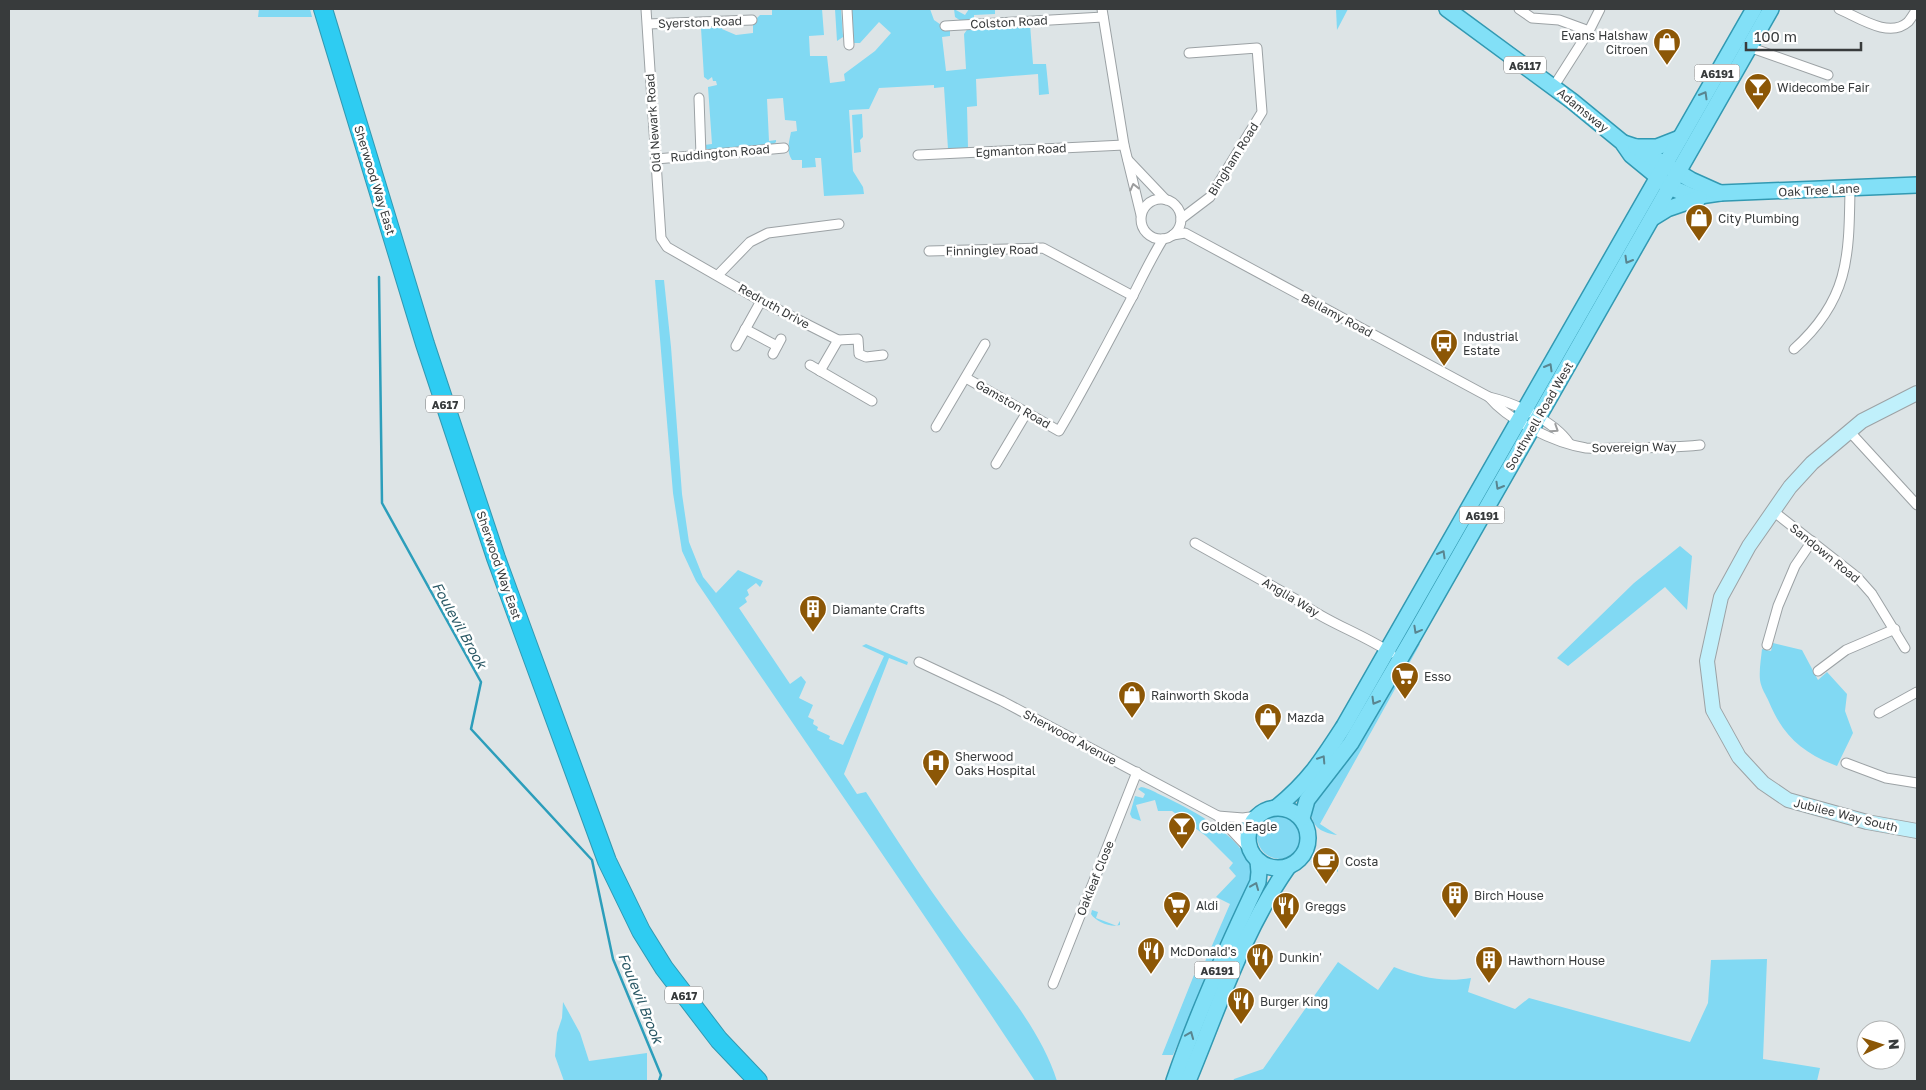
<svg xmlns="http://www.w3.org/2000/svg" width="1926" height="1090" viewBox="0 0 1926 1090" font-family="'Golos Text',sans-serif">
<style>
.green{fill:#81d9f3}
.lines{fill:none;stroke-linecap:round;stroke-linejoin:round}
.stream{stroke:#2c9ebb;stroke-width:2.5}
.street-casing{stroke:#9ca2a5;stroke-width:11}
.secondary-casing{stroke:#9ca2a5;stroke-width:16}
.primary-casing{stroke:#3299b2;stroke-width:18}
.highway-casing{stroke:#3299b2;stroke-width:20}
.street{stroke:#fff;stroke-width:9}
.secondary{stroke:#c0f0fb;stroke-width:14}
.primary{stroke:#82e0f7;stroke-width:15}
.highway{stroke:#2eccf2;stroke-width:18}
.oneway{stroke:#598590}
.oneway2{stroke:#9c9d9e}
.labels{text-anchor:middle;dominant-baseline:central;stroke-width:5;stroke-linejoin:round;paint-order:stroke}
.shield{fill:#fff;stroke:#747676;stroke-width:1}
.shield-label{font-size:11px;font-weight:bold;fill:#383b3c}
.street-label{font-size:12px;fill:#383b3c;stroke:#fff}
.poi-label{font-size:12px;fill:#383b3c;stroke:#fff;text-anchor:start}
.water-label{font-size:14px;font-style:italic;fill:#2a5865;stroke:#fff}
</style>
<rect width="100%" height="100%" fill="#dde4e6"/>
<!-- green -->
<g class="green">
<path d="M259,9H310L312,17H258Z"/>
<path d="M772,9H822L824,35L809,36L810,56H827L830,83L845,81L844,74L875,51L891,33L879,22L860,43H853L851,9H930L934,20L950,31V36L942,37L946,71L966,69L964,34L969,27L1030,24L1033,64H1046L1049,94L1039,95L1038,74L976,79L977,106L967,107L968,148L948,149L944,87L934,88V85L879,88L869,109L849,110L853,171L863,187L864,194L824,196L821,158H815L816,167L802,168V160H792C786,151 789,142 791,132L797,131L796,121L785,120L783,98L767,99L769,141L776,140V142L772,146L708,150L704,147V145L712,144L708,87L717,85L716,81H713L712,77L708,80L704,77L701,28L721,27L722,29L736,35L753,33V22L760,15H772Z"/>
<path d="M835,9H841L843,37L837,41Z"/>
<path d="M954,9L965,15L969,9H995V14L974,15V20L961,21L955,17Z"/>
<path d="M1336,9H1348L1337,30Z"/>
<path d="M862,114L863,137L860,140L861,152L854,153L852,115Z"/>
<path d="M655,280H664L671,347L682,494L689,542L703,577L716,593L738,570L763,581L760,587L756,583L747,590L749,595L745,598L747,602L739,608L790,684L801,676L806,682L799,698L813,705L808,717L814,720L813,724L818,727L817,730L830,736L829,739L843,745L884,656L862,646L866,644L908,662L907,665L889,658L844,774L857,794L866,792C895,837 924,882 956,925C992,974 1039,1024 1057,1081H1035C924,913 809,748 696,581L682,551L673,493Z"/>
<path d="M1680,546L1692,556L1687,610L1665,587L1568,666L1557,658L1634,583Z"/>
<path d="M1415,642L1420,644L1320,824L1337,835C1319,832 1311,826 1311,808Z"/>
<path d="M1773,643L1802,650L1818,680L1827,672L1847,694L1845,711L1853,733L1837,766C1803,753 1783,736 1769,702C1766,695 1761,688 1760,680C1759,670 1761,659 1762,649L1771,651Z"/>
<path d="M1141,787C1149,788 1156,793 1163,796C1190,809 1229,829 1245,855C1250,862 1251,869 1251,877L1173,1055H1162L1196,970L1201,971L1230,904L1216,897L1236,876L1229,868L1233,863L1206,836L1172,811H1158L1155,800L1136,805L1141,821L1132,818L1130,814L1135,796L1143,798L1145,794L1138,789Z"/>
<circle cx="1280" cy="836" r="23"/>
<path d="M1327,855C1335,857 1338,864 1338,872L1320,859L1309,862Z"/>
<path d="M1092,910L1098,912L1096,918L1117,926L1120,921V925C1111,928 1096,922 1091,914Z"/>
<path d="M1767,959L1763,1059L1820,1068L1817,1081H1233L1234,1079L1263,1069L1338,962L1378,990L1394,967C1419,977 1444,983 1471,978L1468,992L1515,1009L1529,998L1690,1042L1708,1003L1711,960Z"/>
<path d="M563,1002L580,1033L589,1061L647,1053V1081H564L555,1056L557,1033L562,1018Z"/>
</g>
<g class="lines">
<!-- stream -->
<path class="stream" d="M379,277L382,503L481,682L471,729L592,860L613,959L661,1075L659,1081"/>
<defs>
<g id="street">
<path d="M646,9L661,238L667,247L761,301L838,340L858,339L859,354L866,357L883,355"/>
<path d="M847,9L849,45"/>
<path d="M1102,9L1124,145L1141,215"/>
<path d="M1519,9L1532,18L1559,20L1589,31"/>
<path d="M1839,9C1858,17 1889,39 1908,22C1911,19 1914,13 1917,9"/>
<path d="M648,24L752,20"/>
<path d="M945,26L1103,17"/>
<path d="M1749,47L1828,75"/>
<path d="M1554,86L1589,31L1600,9"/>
<path d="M699,98L701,155"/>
<path d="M918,155L1124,145"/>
<path d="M656,159L784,148"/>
<path d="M1128,160L1166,200"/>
<circle cx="1161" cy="219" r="20"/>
<path d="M1181,219L1210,197L1262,112L1257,48L1189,53"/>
<path d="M1173,235L1185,233L1489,397C1515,403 1554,421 1569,443"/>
<path d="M929,251L1043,248L1133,296"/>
<path d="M718,275L750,242L768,233L839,224"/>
<path d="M745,329L777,346"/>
<path d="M736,346L761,301"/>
<path d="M1794,349C1849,300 1849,257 1850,188"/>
<path d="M773,354L781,339"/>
<path d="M810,365L872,401"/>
<path d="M820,371L838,340"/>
<path d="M966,378L1059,431C1084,389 1106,346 1129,303C1140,282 1150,260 1163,239"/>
<path d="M1489,397C1509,421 1555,443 1586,448C1597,449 1609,448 1620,448C1647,448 1673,448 1700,445"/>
<path d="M936,427L985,344"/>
<path d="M1850,432L1917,505"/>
<path d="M996,464L1027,412"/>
<path d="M1773,511L1857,577L1872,594L1905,648"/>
<path d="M1195,543L1297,600C1325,622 1361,633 1391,653"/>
<path d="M1767,645L1778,606L1795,566L1812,541"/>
<path d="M919,662L1002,701L1218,816L1250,850"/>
<path d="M1818,671L1846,650L1895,629"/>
<path d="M1879,713L1917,692"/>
<path d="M1846,763L1886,778L1917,783"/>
<path d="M1218,816L1243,818L1257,816"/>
<path d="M1053,984L1137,772"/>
</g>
<path id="secondary" d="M1917,393L1862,421L1812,463L1790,487L1749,546L1721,597L1707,661L1713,710L1739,757L1763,783L1788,800L1867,822L1917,831"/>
<g id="primary">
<path d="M1447,9L1572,101L1622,142L1631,155L1670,187L1693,197L1720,193L1917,185"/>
<path d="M1624,143L1636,147L1691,180L1720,193"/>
<path d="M1636,147H1657L1680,138"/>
<path d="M1654,217L1667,209L1699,198"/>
<path d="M1277,807C1309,781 1322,760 1344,726L1754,9"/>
<circle cx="1278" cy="838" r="30"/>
<path d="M1302,818L1307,800L1351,743L1413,637L1771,9"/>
<path d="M1174,1081C1197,1013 1227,947 1258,882L1259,872L1258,861"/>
<path d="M1188,1081C1218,1009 1243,931 1288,867"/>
</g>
<path id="highway" d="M323,9L425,344L496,558L607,861L641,931L664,968L719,1040L758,1081"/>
</defs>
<!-- street casing -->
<use href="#street" class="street-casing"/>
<!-- secondary casing -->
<use href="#secondary" class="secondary-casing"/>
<!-- primary casing -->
<use href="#primary" class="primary-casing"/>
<!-- highway casing -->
<use href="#highway" class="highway-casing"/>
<!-- street -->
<use href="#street" class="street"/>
<!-- secondary -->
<use href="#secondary" class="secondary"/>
<!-- primary -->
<use href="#primary" class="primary"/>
<!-- highway -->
<use href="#highway" class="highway"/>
</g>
<!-- one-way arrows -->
<defs><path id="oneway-chevron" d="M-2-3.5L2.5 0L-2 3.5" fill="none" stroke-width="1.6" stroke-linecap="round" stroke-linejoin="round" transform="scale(1.25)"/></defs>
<g class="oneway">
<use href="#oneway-chevron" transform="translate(1704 95) rotate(-60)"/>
<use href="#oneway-chevron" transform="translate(1628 260) rotate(120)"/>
<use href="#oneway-chevron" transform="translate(1549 367) rotate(-60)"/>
<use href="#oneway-chevron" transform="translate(1499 486) rotate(120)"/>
<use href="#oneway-chevron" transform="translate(1442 554) rotate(-60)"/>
<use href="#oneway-chevron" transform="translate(1417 630) rotate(119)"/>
<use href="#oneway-chevron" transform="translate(1375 701) rotate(120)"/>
<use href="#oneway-chevron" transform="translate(1322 759) rotate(-57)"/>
<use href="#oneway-chevron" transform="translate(1255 886) rotate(-68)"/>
<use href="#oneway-chevron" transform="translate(1190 1035) rotate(-68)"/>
</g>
<g class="oneway2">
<use href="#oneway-chevron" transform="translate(1134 187) rotate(-104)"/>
<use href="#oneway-chevron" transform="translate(1555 429) rotate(33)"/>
</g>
<!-- icons -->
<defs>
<symbol id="shop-pin" viewBox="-11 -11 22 30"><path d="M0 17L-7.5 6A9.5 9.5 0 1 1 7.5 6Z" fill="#8c5706" stroke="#fff"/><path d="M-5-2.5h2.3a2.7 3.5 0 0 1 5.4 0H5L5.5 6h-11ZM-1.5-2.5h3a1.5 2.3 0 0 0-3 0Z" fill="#fff"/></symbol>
<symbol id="bar-pin" viewBox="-11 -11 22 30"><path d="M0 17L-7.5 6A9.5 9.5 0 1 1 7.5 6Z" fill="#8c5706" stroke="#fff"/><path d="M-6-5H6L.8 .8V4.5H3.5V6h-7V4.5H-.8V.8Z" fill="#fff"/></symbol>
<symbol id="bus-pin" viewBox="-11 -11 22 30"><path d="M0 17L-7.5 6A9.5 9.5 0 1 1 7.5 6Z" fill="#8c5706" stroke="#fff"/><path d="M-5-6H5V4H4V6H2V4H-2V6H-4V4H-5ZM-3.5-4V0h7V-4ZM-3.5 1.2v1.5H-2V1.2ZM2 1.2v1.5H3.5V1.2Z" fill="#fff"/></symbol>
<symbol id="building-pin" viewBox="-11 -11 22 30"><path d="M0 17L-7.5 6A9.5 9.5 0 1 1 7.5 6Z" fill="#8c5706" stroke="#fff"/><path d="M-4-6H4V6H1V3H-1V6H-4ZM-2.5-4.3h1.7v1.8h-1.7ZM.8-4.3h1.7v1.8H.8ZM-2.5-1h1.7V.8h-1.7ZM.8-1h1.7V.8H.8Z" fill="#fff"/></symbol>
<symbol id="supermarket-pin" viewBox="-11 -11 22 30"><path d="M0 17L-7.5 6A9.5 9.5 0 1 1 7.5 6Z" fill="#8c5706" stroke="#fff"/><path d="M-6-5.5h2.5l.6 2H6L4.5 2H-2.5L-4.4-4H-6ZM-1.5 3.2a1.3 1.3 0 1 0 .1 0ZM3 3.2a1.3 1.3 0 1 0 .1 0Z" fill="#fff"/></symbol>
<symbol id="hospital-pin" viewBox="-11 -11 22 30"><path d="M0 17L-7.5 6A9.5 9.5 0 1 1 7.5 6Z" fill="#8c5706" stroke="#fff"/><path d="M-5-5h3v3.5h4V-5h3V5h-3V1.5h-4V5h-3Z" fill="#fff"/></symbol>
<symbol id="cafe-pin" viewBox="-11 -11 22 30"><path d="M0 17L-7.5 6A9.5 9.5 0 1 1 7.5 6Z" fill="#8c5706" stroke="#fff"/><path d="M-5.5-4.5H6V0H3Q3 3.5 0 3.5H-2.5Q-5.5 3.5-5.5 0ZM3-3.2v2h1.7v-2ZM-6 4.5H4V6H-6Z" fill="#fff"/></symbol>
<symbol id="restaurant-pin" viewBox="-11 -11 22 30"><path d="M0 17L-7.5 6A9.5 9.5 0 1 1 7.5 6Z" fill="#8c5706" stroke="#fff"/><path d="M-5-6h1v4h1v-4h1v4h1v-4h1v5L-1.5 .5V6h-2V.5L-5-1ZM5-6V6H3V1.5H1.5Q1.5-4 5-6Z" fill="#fff"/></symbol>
</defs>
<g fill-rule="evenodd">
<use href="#shop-pin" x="1651" y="26" width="32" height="43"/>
<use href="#bar-pin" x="1742" y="71" width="32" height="43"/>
<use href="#shop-pin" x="1683" y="202" width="32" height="43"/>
<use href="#bus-pin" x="1428" y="327" width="32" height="43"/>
<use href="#building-pin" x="797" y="593" width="32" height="43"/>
<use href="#supermarket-pin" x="1389" y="660" width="32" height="43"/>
<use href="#shop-pin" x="1116" y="679" width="32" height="43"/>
<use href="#shop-pin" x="1252" y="701" width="32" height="43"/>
<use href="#hospital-pin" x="920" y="747" width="32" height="43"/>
<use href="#bar-pin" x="1166" y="810" width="32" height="43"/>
<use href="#cafe-pin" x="1310" y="845" width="32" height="43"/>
<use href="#building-pin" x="1439" y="879" width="32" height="43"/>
<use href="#supermarket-pin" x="1161" y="889" width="32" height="43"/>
<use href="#restaurant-pin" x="1270" y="890" width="32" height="43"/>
<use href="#restaurant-pin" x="1135" y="935" width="32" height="43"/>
<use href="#restaurant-pin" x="1244" y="941" width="32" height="43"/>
<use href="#building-pin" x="1473" y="944" width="32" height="43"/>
<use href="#restaurant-pin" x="1225" y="985" width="32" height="43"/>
</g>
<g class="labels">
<!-- shield labels -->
<g class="shield">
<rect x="1504" y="56.5" width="42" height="17" rx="4"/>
<rect x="1694.5" y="64.5" width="45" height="17" rx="4"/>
<rect x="426" y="395.5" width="38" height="17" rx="4"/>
<rect x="1459.5" y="506.5" width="45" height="17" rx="4"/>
<rect x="1194.5" y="961.5" width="45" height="17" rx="4"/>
<rect x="665" y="986.5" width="38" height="17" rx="4"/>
</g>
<g class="shield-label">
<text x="1525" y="65">A6117</text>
<text x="1717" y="73">A6191</text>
<text x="445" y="404">A617</text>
<text x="1482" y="515">A6191</text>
<text x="1217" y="970">A6191</text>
<text x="684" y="995">A617</text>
</g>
<!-- street labels -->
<g class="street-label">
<text transform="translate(700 22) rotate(-2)">Syerston Road</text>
<text transform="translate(1009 22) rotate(-3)">Colston Road</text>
<text transform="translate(1583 110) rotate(39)">Adamsway</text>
<text transform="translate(653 123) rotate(-94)">Old Newark Road</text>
<text transform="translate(1021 150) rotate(-3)">Egmanton Road</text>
<text transform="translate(720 153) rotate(-5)">Ruddington Road</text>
<text transform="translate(1233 159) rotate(-58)">Bingham Road</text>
<text transform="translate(375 180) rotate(73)">Sherwood Way East</text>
<text transform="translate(1819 190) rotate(-3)">Oak Tree Lane</text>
<text transform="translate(992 250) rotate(-1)">Finningley Road</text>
<text transform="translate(774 306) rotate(29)">Redruth Drive</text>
<text transform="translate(1337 315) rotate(28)">Bellamy Road</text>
<text transform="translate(1013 404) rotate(30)">Gamston Road</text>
<text transform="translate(1539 416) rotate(-60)">Southwell Road West</text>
<text transform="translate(1634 447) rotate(-1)">Sovereign Way</text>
<text transform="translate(1825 553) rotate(39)">Sandown Road</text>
<text transform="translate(499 565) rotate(71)">Sherwood Way East</text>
<text transform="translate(1291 597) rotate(31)">Anglia Way</text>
<text transform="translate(1070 737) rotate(28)">Sherwood Avenue</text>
<text transform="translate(1846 815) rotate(14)">Jubilee Way South</text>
<text transform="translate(1095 878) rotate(-68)">Oakleaf Close</text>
</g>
<!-- poi labels -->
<g class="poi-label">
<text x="1648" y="35" text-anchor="end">Evans Halshaw<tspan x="1648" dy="14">Citroen</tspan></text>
<text x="1777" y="87">Widecombe Fair</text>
<text x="1718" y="218">City Plumbing</text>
<text x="1463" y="336">Industrial<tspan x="1463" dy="14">Estate</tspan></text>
<text x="832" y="609">Diamante Crafts</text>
<text x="1424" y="676">Esso</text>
<text x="1151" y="695">Rainworth Skoda</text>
<text x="1287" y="717">Mazda</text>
<text x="955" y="756">Sherwood<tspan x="955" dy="14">Oaks Hospital</tspan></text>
<text x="1201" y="826">Golden Eagle</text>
<text x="1345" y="861">Costa</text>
<text x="1474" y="895">Birch House</text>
<text x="1196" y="905">Aldi</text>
<text x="1305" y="906">Greggs</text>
<text x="1170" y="951">McDonald's</text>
<text x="1279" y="957">Dunkin'</text>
<text x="1508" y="960">Hawthorn House</text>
<text x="1260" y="1001">Burger King</text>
</g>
<!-- water labels -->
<g class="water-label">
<text transform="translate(460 625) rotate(61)">Foulevil Brook</text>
<text transform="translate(641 998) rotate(68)">Foulevil Brook</text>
</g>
</g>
<!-- border -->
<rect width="1926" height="1090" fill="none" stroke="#383b3c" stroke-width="20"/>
<!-- north arrow -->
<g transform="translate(1881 1045) rotate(86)"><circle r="24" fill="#ffffff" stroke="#afb1b1"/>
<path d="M0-4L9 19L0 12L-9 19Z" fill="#8c5706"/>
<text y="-8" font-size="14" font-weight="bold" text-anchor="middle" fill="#383b3c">N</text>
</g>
<!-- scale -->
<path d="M1746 42v8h115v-8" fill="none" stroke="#383b3c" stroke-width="2.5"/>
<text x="1754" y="42" font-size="15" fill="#383b3c" stroke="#ffffff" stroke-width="4" paint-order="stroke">100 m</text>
</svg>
